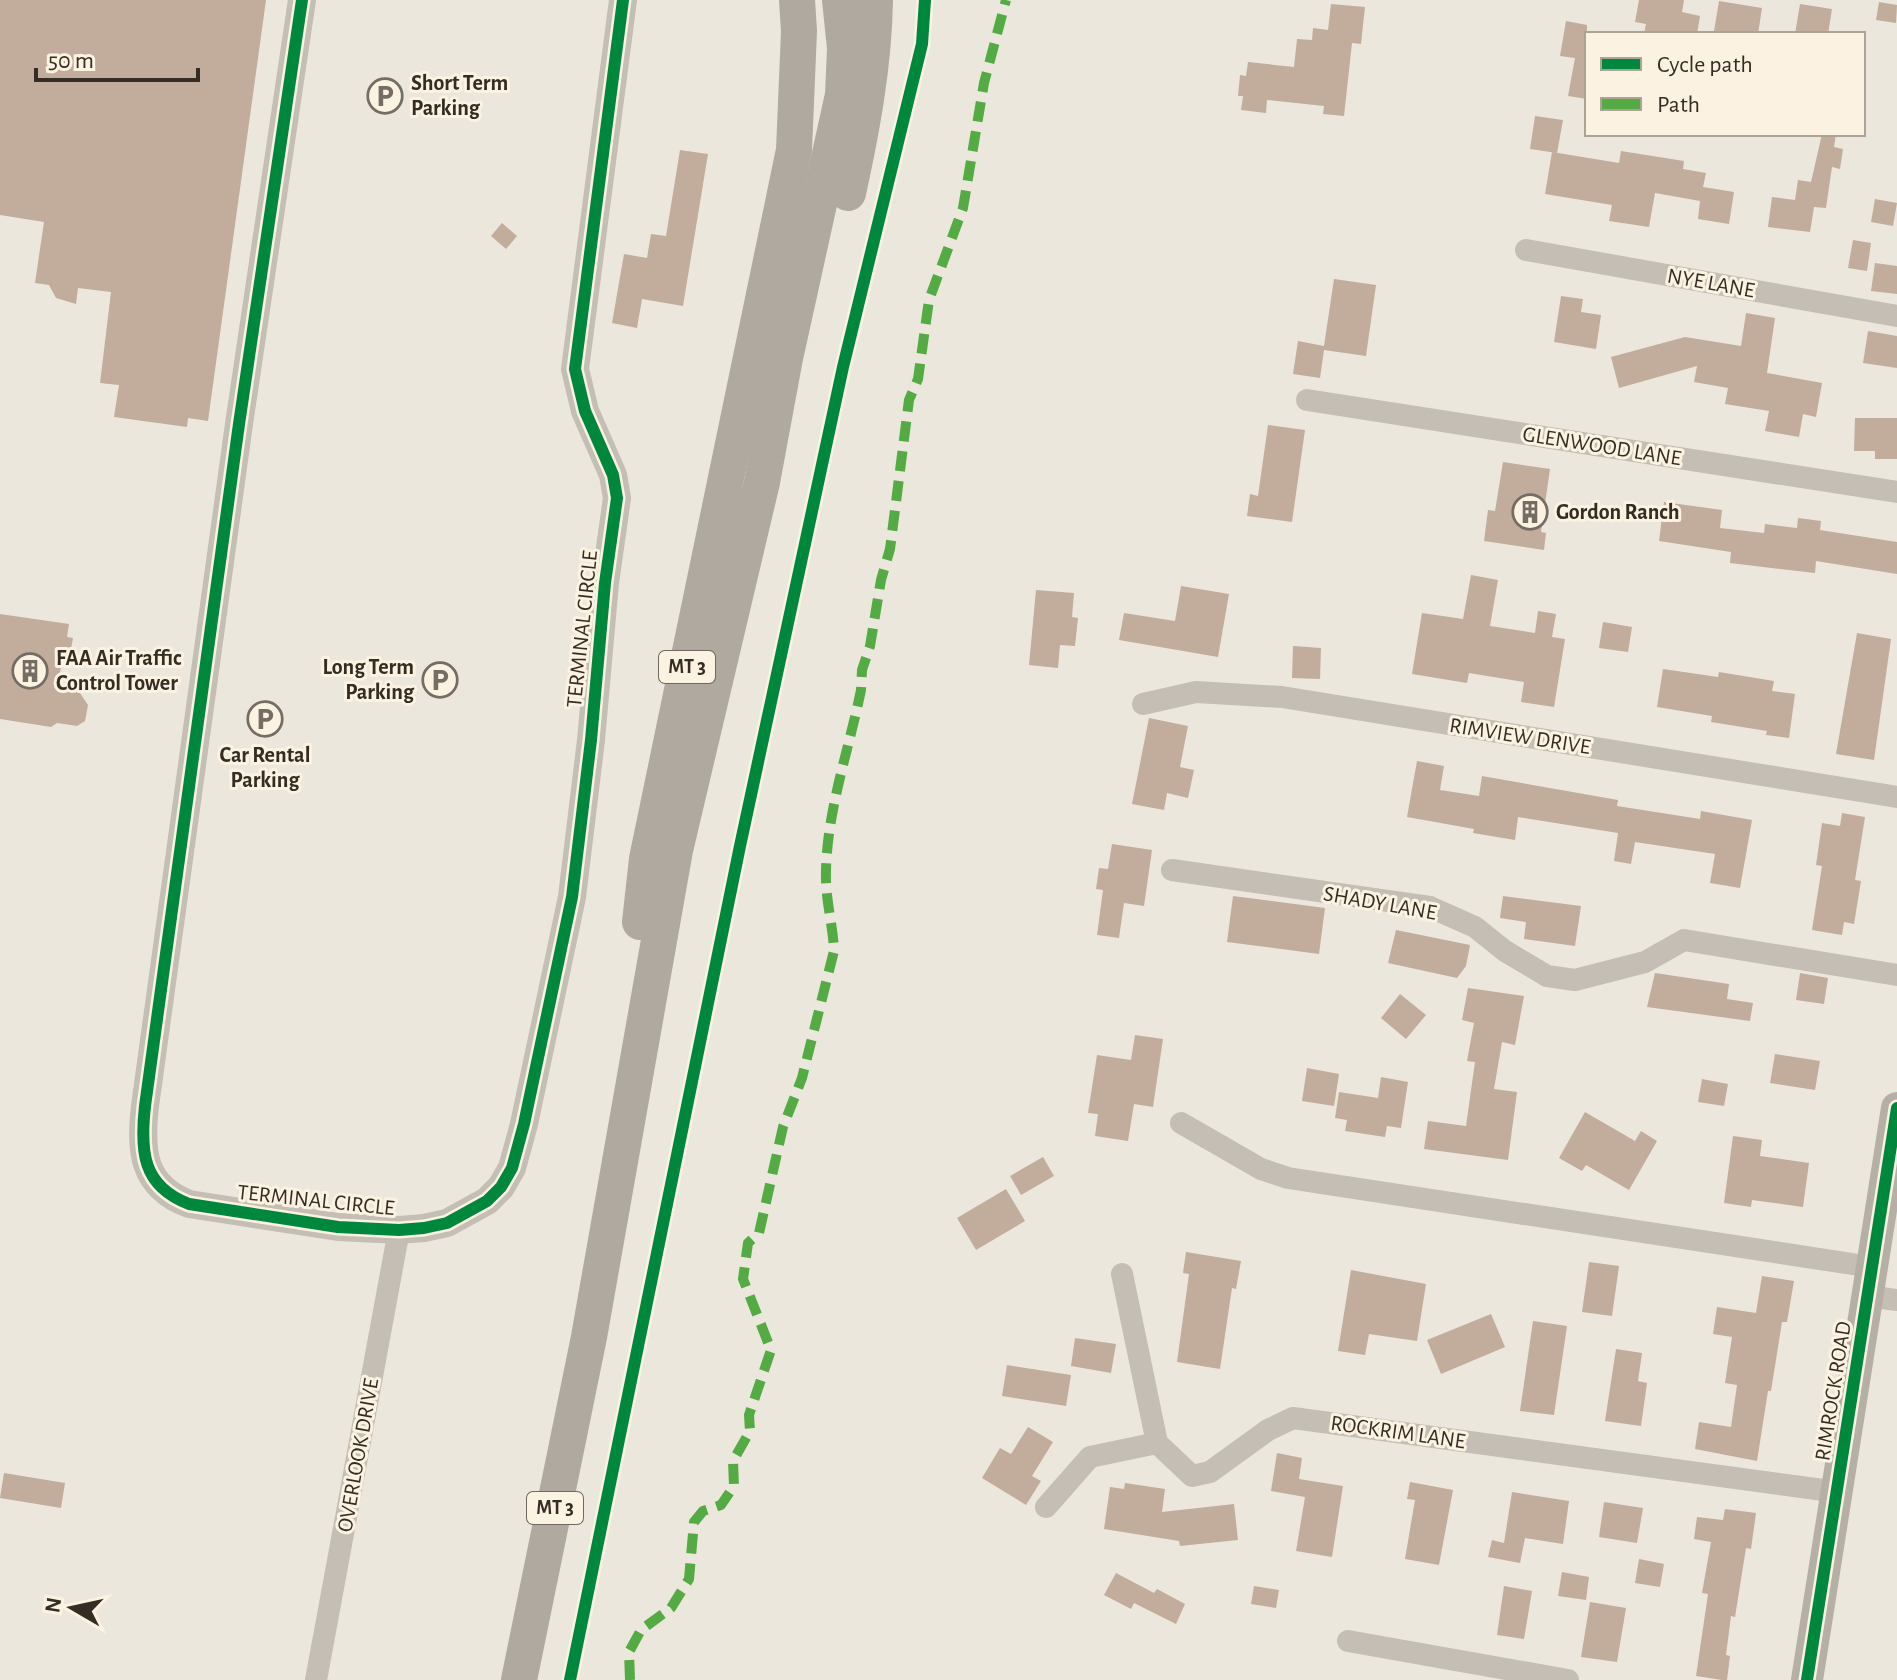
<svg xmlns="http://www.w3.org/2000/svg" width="1897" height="1680" viewBox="0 0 1897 1680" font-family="'Alegreya Sans',sans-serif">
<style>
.building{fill:#c2ac9c}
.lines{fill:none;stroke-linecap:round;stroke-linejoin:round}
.minor{stroke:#c5beb5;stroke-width:22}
.tertiary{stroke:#c5beb5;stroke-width:28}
.secondary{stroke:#b6afa6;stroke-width:32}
.trunk{stroke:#afa9a0;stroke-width:36}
.quiet{stroke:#54ab44;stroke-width:10;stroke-dasharray:20 10;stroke-linecap:butt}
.cycleway-casing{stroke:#fbf2e1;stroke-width:17}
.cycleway{stroke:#00873e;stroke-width:12}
.labels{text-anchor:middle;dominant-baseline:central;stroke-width:6;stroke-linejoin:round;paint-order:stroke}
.shield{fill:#fbf2e1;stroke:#70675d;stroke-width:2}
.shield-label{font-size:20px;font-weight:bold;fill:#352c24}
.poi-label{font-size:22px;font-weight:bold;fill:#352c24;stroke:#fbf2e1;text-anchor:start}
.street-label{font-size:22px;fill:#352c24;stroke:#fbf2e1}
</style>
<rect width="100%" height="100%" fill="#ece7dc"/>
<!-- building -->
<g class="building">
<path d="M0,0H266L208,421L188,418L187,427L114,417L119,385L100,383L111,292L78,288L76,304L56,298L49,285L35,283L44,222L0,215Z"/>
<path d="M1639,0H1684L1682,12L1700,16L1697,34H1644L1646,24L1635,22Z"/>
<path d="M1719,1L1762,8L1758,34L1714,31Z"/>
<path d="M1879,2L1897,5L1896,23L1876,20Z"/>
<path d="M1331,4L1365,7L1361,44L1352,43L1344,116L1323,114L1324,106L1267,100L1266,113L1241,110L1243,96H1238L1240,75L1246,76L1248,62L1294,67L1297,39L1312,40L1313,28L1328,30Z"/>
<path d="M1800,4L1832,9L1828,34H1795Z"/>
<path d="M1566,21L1587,25V99L1568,96L1575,58L1560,56Z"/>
<path d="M1535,116L1563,120L1557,153L1530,149Z"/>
<path d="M1822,134H1836L1834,147L1843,149L1840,169L1832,167L1826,208L1814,207L1810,232L1768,227L1772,197L1795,200L1798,180L1811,182Z"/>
<path d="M680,150L708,154L683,306L642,299L637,328L612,323L624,254L647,258L651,234L666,236Z"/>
<path d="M1621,151L1684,161L1683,169L1706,173L1703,187L1734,192L1729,224L1698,219L1700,201L1655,193L1649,227L1609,221L1612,205L1545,194L1552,152L1619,163Z"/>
<path d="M1875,199L1897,203L1893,226L1871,222Z"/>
<path d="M502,223L517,236L506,249L491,236Z"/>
<path d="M1853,240L1871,243L1867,271L1848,268Z"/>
<path d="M1875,263L1897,266V294L1871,291Z"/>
<path d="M1334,279L1376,285L1366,356L1324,350L1320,378L1293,374L1298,341L1324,346Z"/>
<path d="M1561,296L1583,299L1581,312L1601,315L1596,349L1554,342Z"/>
<path d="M1746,313L1775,318L1767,373L1822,383L1816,417L1803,414L1799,437L1765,431L1769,411L1725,404L1728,388L1694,382L1697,366L1619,388L1611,357L1685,337L1741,346Z"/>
<path d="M1868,331L1897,336V368L1863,363Z"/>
<path d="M1855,418H1897V459H1875V451H1854Z"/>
<path d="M1268,425L1305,430L1292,522L1247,516L1250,494L1258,496Z"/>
<path d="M1503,462L1550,469L1541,532L1546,533L1544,550L1484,541L1488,510L1495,511Z"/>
<path d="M1664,502L1722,510L1720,528L1764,533L1765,524L1797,528L1798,518L1821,521L1820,530L1897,542V574L1816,561L1815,573L1730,563L1731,552L1659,541Z"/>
<path d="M1471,575L1498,580L1490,626L1535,633L1538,611L1556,614L1552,637L1565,639L1554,707L1521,702L1524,682L1469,673L1467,683L1412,674L1422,613L1463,619Z"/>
<path d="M1181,586L1229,594L1218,657L1119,640L1124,613L1175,621Z"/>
<path d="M1036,590L1074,593L1072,617L1078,618L1075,646L1060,645L1058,668L1029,665Z"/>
<path d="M0,614L69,624L67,637L73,638L70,654L63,653L58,686L78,690L88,705L85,721L77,726L57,723L51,727L0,719Z"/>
<path d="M1603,622L1632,627L1628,652L1599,648Z"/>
<path d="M1857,633L1891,639L1874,760L1836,754Z"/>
<path d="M1293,646L1321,648L1320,679L1292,678Z"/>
<path d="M1663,669L1718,677L1719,672L1774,681L1772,691L1795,694L1789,738L1766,735L1767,731L1711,722L1712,716L1657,707Z"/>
<path d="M1149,718L1188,726L1180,767L1194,770L1188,798L1167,793L1164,810L1132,804Z"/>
<path d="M1417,761L1444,766L1440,790L1479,796L1482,776L1618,800L1617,806L1700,819L1701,811L1752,820L1740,888L1710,883L1715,854L1635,842L1631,864L1614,861L1618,833L1518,817L1515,840L1473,833L1474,829L1407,817Z"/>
<path d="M1842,813L1865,817L1855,880L1861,881L1854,924L1844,922L1842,935L1812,930L1822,866L1816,865L1822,823L1840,826Z"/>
<path d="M1112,844L1152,850L1144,906L1124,903L1119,938L1097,935L1103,890L1096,889L1099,868L1108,869Z"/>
<path d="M1233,896L1325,908L1319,954L1227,942Z"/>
<path d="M1503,896L1581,906L1575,946L1524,939L1526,922L1500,918Z"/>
<path d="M1396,930L1470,945L1466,966L1457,978L1388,963Z"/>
<path d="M1655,973L1729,984L1727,999L1753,1003L1750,1021L1647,1007Z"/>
<path d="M1800,973L1828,978L1824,1004L1796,1000Z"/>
<path d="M1468,988L1524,996L1515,1045L1502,1042L1494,1089L1517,1092L1508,1160L1424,1149L1428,1121L1466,1126L1475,1062L1467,1061L1474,1023L1462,1020Z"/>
<path d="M1400,994L1426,1015L1406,1039L1381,1018Z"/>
<path d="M1135,1035L1163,1039L1153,1107L1134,1104L1128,1141L1095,1136L1098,1114L1088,1113L1097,1055L1131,1060Z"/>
<path d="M1775,1054L1820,1061L1815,1090L1770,1083Z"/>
<path d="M1307,1068L1339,1074L1334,1106L1302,1101Z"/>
<path d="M1381,1077L1408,1082L1401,1128L1387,1126L1385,1137L1345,1131L1347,1120L1335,1118L1339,1092L1378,1098Z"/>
<path d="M1702,1079L1728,1084L1724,1106L1698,1102Z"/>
<path d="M1585,1112L1635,1141L1641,1131L1657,1141L1629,1190L1586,1165L1582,1171L1559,1158Z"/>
<path d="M1733,1136L1762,1140L1760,1156L1809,1163L1803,1207L1752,1200L1751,1207L1724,1203Z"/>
<path d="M1043,1157L1054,1176L1021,1195L1010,1176Z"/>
<path d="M1006,1189L1025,1221L976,1250L957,1218Z"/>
<path d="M1186,1252L1241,1261L1236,1289L1232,1288L1220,1369L1177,1362L1189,1274L1183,1273Z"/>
<path d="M1589,1262L1619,1266L1612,1316L1582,1312Z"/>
<path d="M1351,1270L1426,1284L1417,1341L1369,1334L1365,1355L1338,1351Z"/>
<path d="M1762,1276L1794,1281L1787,1322H1782L1771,1391H1768L1757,1461L1695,1449L1699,1422L1731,1427L1737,1385L1725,1383L1732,1337L1713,1334L1717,1307L1756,1313Z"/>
<path d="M1491,1314L1505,1347L1441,1374L1427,1340Z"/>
<path d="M1533,1321L1567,1326L1554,1415L1520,1411Z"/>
<path d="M1075,1338L1116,1344L1111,1373L1071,1366Z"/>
<path d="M1616,1349L1642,1353L1638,1381L1647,1383L1641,1426L1605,1421Z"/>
<path d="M1007,1365L1071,1375L1066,1406L1002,1396Z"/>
<path d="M1028,1427L1053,1442L1032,1476L1041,1481L1026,1505L982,1478L1000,1448L1011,1454Z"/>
<path d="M1277,1453L1302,1458L1299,1479L1343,1486L1332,1557L1296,1551L1305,1497L1271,1491Z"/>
<path d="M4,1473L65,1483L61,1508L0,1498Z"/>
<path d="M1410,1482L1453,1490L1439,1565L1405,1559L1415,1500L1407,1499Z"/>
<path d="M1125,1483L1165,1489L1162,1512L1234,1504L1238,1540L1180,1546L1179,1541L1104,1529L1110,1487L1124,1489Z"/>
<path d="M1512,1492L1569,1501L1563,1544L1525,1538L1520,1563L1488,1557L1492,1540L1504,1543Z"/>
<path d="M1604,1502L1643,1508L1637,1543L1599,1537Z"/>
<path d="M1725,1509L1756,1513L1751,1549L1746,1548L1735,1617L1731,1616L1726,1655L1730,1656L1727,1680H1722L1696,1676L1708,1594L1702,1593L1711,1542L1694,1539L1697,1517L1723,1520Z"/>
<path d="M1639,1559L1664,1564L1660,1587L1635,1583Z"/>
<path d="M1562,1572L1589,1577L1586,1600L1558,1596Z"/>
<path d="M1116,1573L1154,1593L1157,1589L1185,1604L1176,1624L1134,1603L1131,1609L1104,1595Z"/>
<path d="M1254,1586L1279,1590L1276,1608L1251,1604Z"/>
<path d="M1504,1586L1532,1591L1524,1639L1497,1635Z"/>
<path d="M1590,1602L1626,1608L1617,1662L1581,1657Z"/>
</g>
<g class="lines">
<!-- minor -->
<g class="minor">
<path d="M1526,250L1897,316"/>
<path d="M1307,400L1897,492"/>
<path d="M1143,704L1196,692L1282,697L1897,797"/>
<path d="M1172,870L1430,907L1475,927L1505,951L1547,976L1575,980L1645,962L1684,940L1897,975"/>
<path d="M1181,1123L1261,1169L1288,1178L1872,1267"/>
<path d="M1122,1274L1157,1443L1192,1476L1210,1472L1268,1430L1293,1418L1838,1492"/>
<path d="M1868,1296L1897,1300"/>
<path d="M1046,1507L1090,1457L1157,1443"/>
<path d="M1348,1641L1568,1680"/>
<path d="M316,1680L399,1230"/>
</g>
<!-- tertiary -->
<path class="tertiary" d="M302,0L239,424L145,1106C140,1151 142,1186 189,1204L338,1227L399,1230L424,1228L447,1223L487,1201L501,1187L512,1168L524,1124L572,897L591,740L605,583L617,498L613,475L585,411L575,369L623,0"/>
<!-- secondary -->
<path class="secondary" d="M1807,1680L1897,1108"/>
<!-- trunk -->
<g class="trunk">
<path d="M848,193C862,129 874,65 875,0"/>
<path d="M640,922L647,859L794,150L799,31L797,0"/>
<path d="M519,1680L589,1337L675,850L762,482L785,358L843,95L845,48L840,0"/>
</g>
<!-- quiet -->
<path class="quiet" d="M630,1680L629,1652L641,1630L671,1608L689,1579L694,1522L703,1511L721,1505L734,1486L733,1461L750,1431L749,1415L771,1350L743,1279L748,1243L759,1233L783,1127L802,1078L834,951C833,924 825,899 826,871C827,811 849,749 861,690L862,670L870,646L881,580L890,549L909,400L918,379L929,300L963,208L984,83L1006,0"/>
<defs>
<g id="cycleway">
<path d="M302,0L239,424L145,1106C140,1151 142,1186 189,1204L338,1227L399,1230L424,1228L447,1223L487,1201L501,1187L512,1168L524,1124L572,897L591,740L605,583L617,498L613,475L585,411L575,369L623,0"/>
<path d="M570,1680L740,846L843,367L922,44L925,0"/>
<path d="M1807,1680L1897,1108"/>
</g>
</defs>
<!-- cycleway casing -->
<use href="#cycleway" class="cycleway-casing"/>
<!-- cycleway -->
<use href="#cycleway" class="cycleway"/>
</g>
<!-- icons -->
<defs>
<symbol id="parking-ring" viewBox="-11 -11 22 22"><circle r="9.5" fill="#fbf2e1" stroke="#756d64" stroke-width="1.5"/><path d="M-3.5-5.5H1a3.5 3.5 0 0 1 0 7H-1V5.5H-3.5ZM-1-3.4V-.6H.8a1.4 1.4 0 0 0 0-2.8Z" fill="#756d64"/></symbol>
<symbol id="building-ring" viewBox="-11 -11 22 22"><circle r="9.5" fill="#fbf2e1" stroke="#756d64" stroke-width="1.5"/><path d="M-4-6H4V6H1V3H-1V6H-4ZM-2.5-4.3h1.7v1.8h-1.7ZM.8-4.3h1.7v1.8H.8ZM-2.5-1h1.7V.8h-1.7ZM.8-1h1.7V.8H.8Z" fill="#756d64"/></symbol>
</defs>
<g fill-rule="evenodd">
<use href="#parking-ring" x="365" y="76" width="40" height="40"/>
<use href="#building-ring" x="1510" y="492" width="40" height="40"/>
<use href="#building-ring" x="10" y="651" width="40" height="40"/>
<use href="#parking-ring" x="420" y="660" width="40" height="40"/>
<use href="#parking-ring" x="245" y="699" width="40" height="40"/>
</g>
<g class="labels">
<!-- shield labels -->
<g class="shield">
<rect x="659" y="651" width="56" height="32" rx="6"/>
<rect x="527" y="1492" width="56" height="32" rx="6"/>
</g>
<g class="shield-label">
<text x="687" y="667">MT 3</text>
<text x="555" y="1508">MT 3</text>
</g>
<!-- poi labels -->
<g class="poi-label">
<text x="411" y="83">Short Term<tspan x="411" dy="25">Parking</tspan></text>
<text x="1556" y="512">Gordon Ranch</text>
<text x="56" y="658">FAA Air Traffic<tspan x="56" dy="25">Control Tower</tspan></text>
<text x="414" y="667" text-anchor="end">Long Term<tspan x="414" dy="25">Parking</tspan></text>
<text x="265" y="755" text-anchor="middle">Car Rental<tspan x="265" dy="25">Parking</tspan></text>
</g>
<!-- street labels -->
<g class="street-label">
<text transform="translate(1711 283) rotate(10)">NYE LANE</text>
<text transform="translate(1602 446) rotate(9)">GLENWOOD LANE</text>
<text transform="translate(582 629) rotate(-84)">TERMINAL CIRCLE</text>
<text transform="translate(1520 736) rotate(9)">RIMVIEW DRIVE</text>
<text transform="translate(1380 903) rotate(10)">SHADY LANE</text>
<text transform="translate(316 1200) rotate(6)">TERMINAL CIRCLE</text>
<text transform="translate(1833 1391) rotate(-81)">RIMROCK ROAD</text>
<text transform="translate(1398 1432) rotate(8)">ROCKRIM LANE</text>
<text transform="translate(358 1455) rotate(-80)">OVERLOOK DRIVE</text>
</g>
</g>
<!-- legend -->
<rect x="1585" y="32" width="280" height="104" fill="#fbf2e1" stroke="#aca395" stroke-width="2"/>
<rect x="1601" y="58" width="40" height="12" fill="#00873e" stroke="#aca395" stroke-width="2"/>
<text x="1657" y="72" font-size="24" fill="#352c24">Cycle path</text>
<rect x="1601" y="98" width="40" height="12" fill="#54ab44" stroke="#aca395" stroke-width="2"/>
<text x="1657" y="112" font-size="24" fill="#352c24">Path</text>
<!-- north arrow -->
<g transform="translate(72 1608) rotate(279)" stroke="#fbf2e1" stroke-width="6" paint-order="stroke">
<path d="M0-6L14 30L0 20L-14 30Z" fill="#352c24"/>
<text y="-12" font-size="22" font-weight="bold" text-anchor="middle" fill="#352c24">N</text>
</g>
<!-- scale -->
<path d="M36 68v12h162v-12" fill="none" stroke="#352c24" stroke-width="4"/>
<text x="48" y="68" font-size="24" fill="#352c24" stroke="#fbf2e1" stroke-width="6" paint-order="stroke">50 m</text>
</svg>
